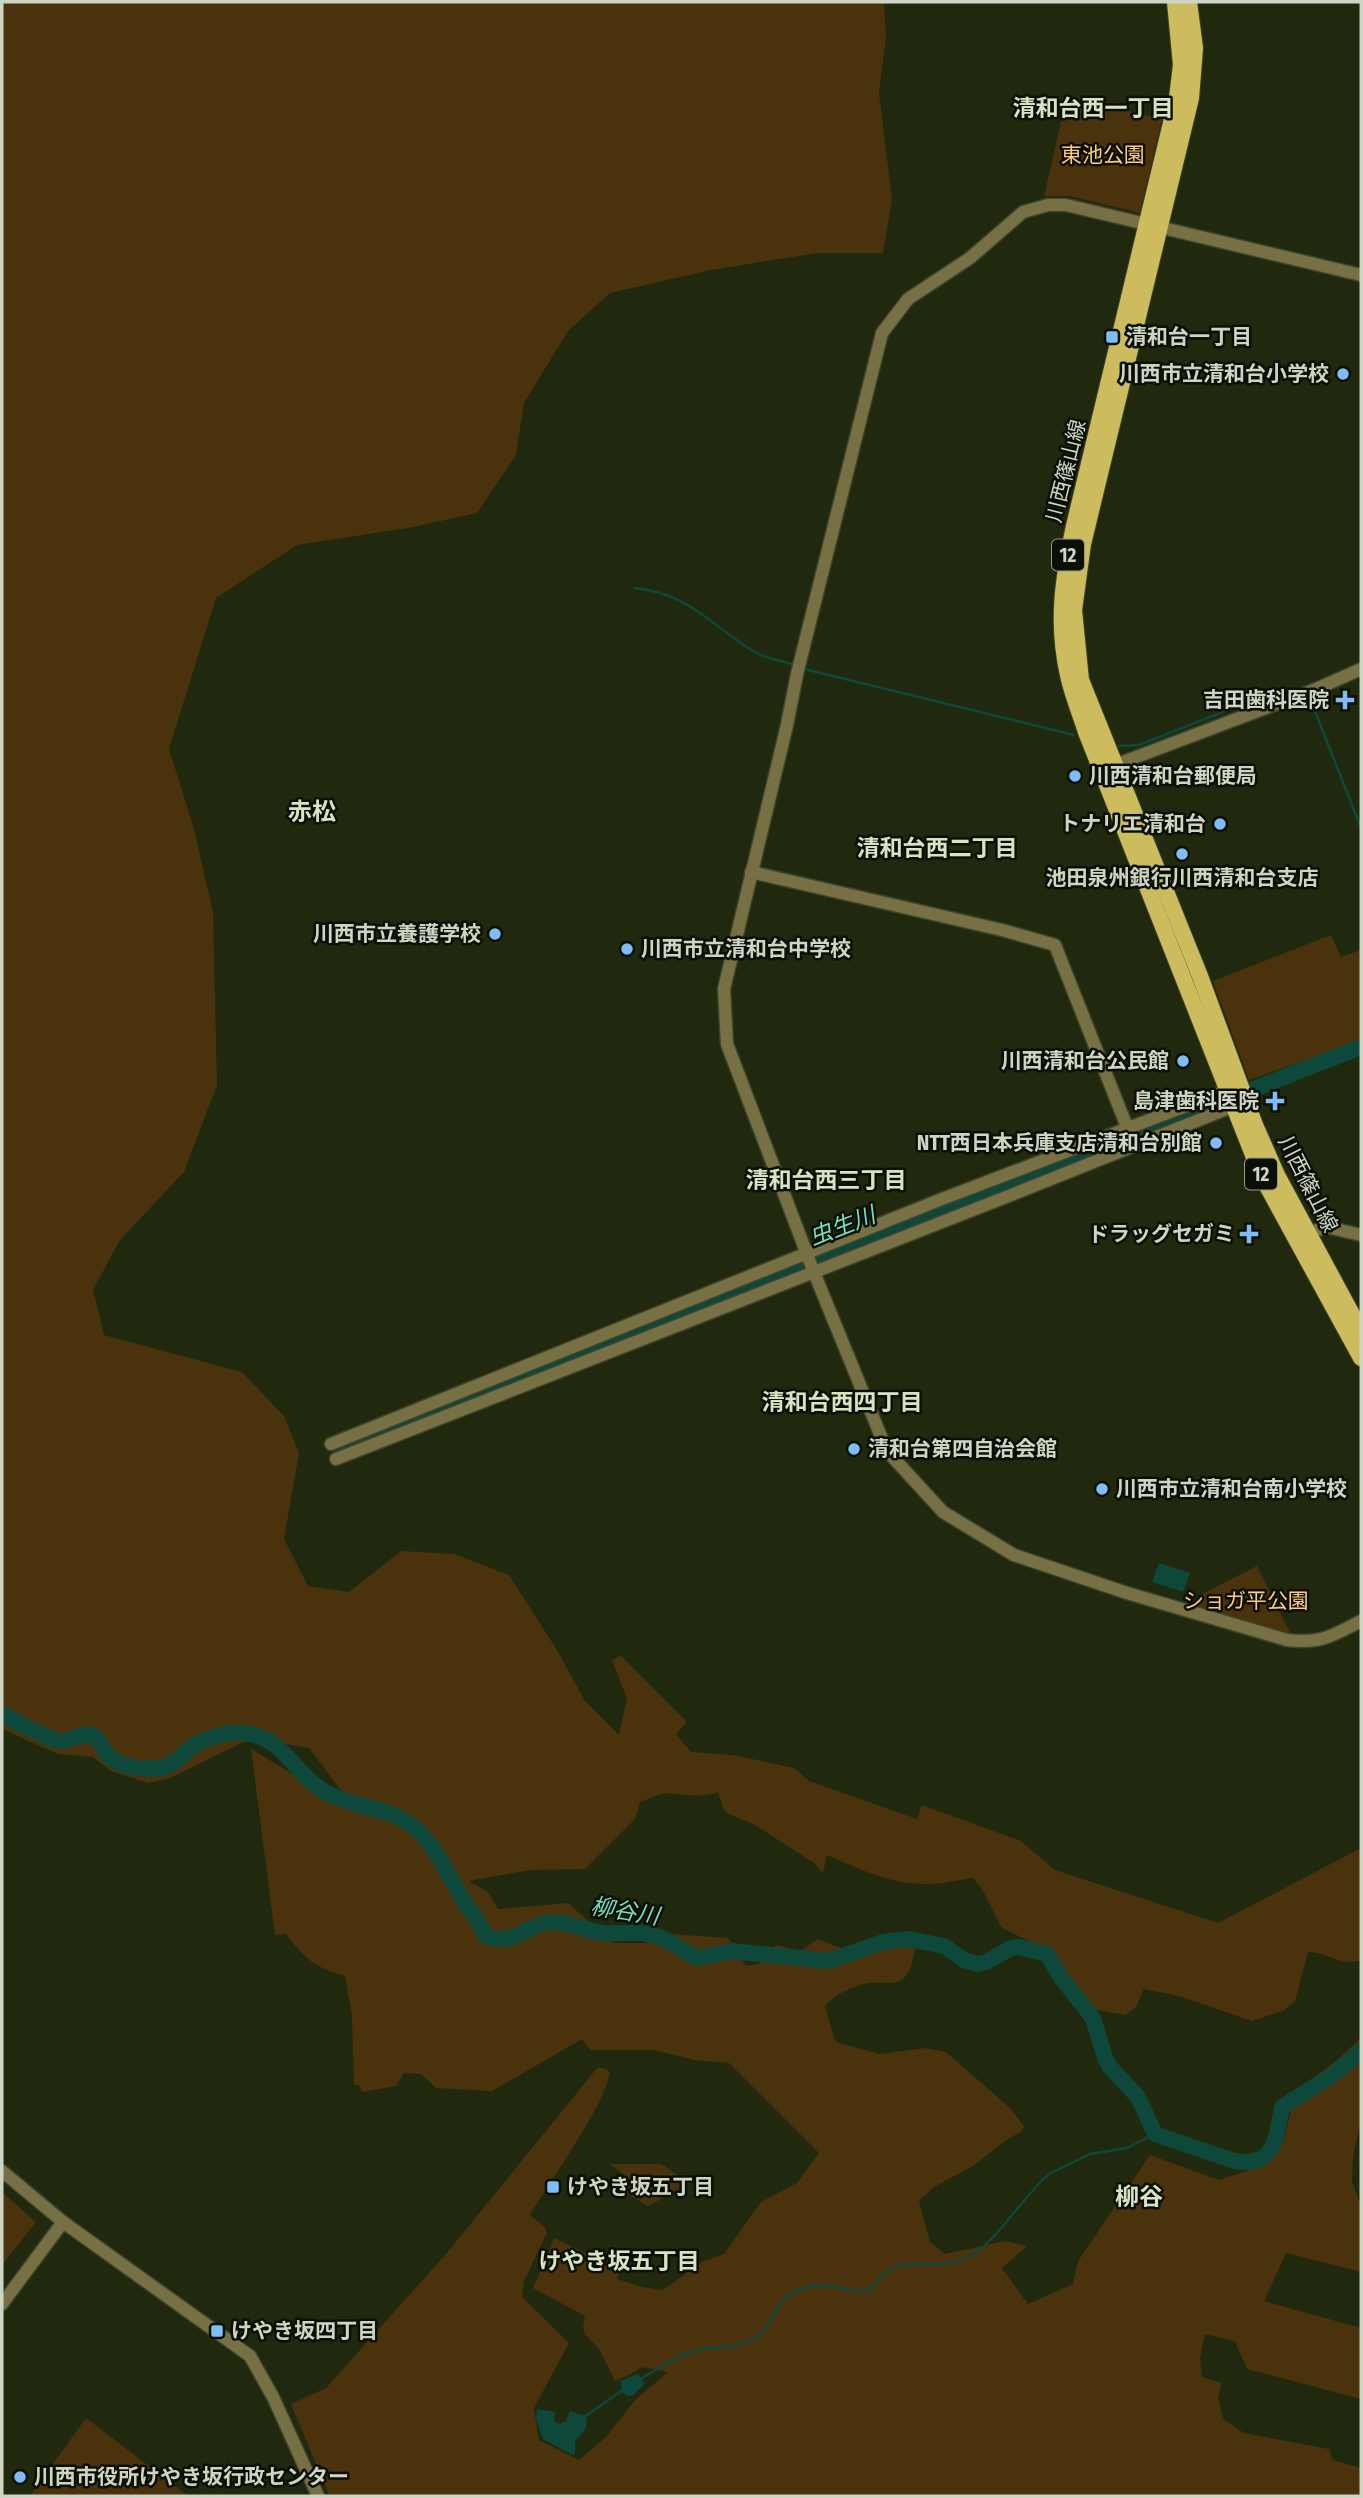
<svg xmlns="http://www.w3.org/2000/svg" width="1363" height="2498" viewBox="0 0 1363 2498" font-family="'Fira Sans Condensed','Noto Sans JP',sans-serif">
<style>
.green{fill:#4a320d}
.water{fill:#0d483b}
.lines{fill:none;stroke-linecap:round;stroke-linejoin:round}
.stream{stroke:#0d483b;stroke-width:2.5}
.river{stroke:#0d483b;stroke-width:16}
.tertiary-casing{stroke:#3c442b;stroke-width:15}
.primary-casing{stroke:#3c442b;stroke-width:18}
.tertiary{stroke:#787045;stroke-width:12}
.primary{stroke:#cdbc5d;stroke-width:16}
.poi-dot{fill:#7fbdfa;stroke:#0b0f05;stroke-width:2.5}
.labels{text-anchor:middle;dominant-baseline:central;stroke-width:5;stroke-linejoin:round;paint-order:stroke}
.shield{fill:#0b0f05;stroke:#949a8b;stroke-width:2}
.shield-label{font-size:19px;font-weight:bold;fill:#cfd5c5}
.park-label{font-size:21px;fill:#ffca82;stroke:#0b0f05}
.poi-label{font-size:21px;font-weight:bold;fill:#cfd5c5;stroke:#0b0f05;text-anchor:start}
.street-label{font-size:21px;fill:#cfd5c5;stroke:#0b0f05}
.neighbourhood-label{font-size:23px;font-weight:bold;fill:#d7e3c3;stroke:#0b0f05}
.water-label{font-size:23px;font-style:italic;fill:#74dfc2;stroke:#0b0f05}
.quarter-label{font-size:24px;font-weight:bold;fill:#d7e3c3;stroke:#0b0f05}
</style>
<rect width="100%" height="100%" fill="#20280e"/>
<!-- green -->
<g class="green">
<path d="M2,2H884L886,37L879,93L892,199L883,253H817L711,270L610,293L568,331L524,403L516,455L477,513L408,528L297,545L216,598L169,749L194,829L213,912L217,1085L184,1172L120,1240L93,1290L104,1335L242,1372L284,1416L299,1453L284,1539L308,1586L349,1592L401,1551L454,1554L509,1575L557,1650L585,1701L619,1735L627,1698L612,1661L620,1655L687,1722L676,1734L691,1752L733,1755L794,1768L809,1781L917,1819L922,1805L1021,1841L1055,1870L1218,1923L1361,1848V1960C1338,1967 1332,1953 1308,1952L1295,2001L1285,2010L1252,2021L1179,1996L1144,1989L1136,2007L1126,2015L1096,2010L1088,2006L1056,1955L1001,1927L982,1889L973,1878C958,1880 943,1884 928,1884C891,1885 860,1869 827,1855L823,1873L814,1863L755,1825L729,1814L724,1810L718,1793L698,1796L664,1793L640,1802L635,1819L585,1869L530,1870L469,1881L488,1892L498,1909L568,1903L613,1943H644L669,1934L728,1938L746,1966L760,1963L776,1945L801,1951L817,1939L847,1950H854L872,1939L897,1936L916,1946C913,1955 912,1970 905,1977C896,1987 880,1981 868,1983C853,1986 835,1994 825,2006L834,2038L838,2043L880,2054L925,2048L946,2052L1010,2108L1024,2126L1021,2132L1009,2138L973,2166L934,2187L919,2201L930,2242L945,2254L1005,2241L1027,2246L1002,2268L1028,2304L1073,2284L1078,2261L1150,2155L1219,2180L1264,2165L1284,2140L1295,2092L1337,2060L1361,2038V2122L1353,2156L1352,2183L1361,2204V2272L1286,2253L1264,2301L1361,2328V2399L1247,2369L1235,2341L1205,2334L1200,2358L1202,2377L1222,2383L1218,2398L1223,2419L1244,2433L1329,2449L1333,2460L1361,2468V2496L329,2495L291,2404L326,2388L446,2254L597,2068H603L609,2071C613,2093 544,2191 530,2215L545,2227L547,2233L524,2281L522,2297L569,2343L534,2408L539,2440L579,2460L606,2437L635,2400L668,2372L642,2367L629,2375L615,2381L599,2349L585,2334L583,2328L585,2316L533,2288L554,2238L621,2270L617,2279L642,2287L663,2290L702,2262L724,2254L761,2202L797,2183L819,2153L729,2063L695,2060L654,2050H590L582,2039L492,2091L436,2088L421,2074L404,2073L396,2086L362,2092L359,2085H354L352,2016L345,1976C314,1967 306,1960 286,1934L275,1935L251,1749L358,1813L309,1748L252,1738L170,1778L148,1783L111,1771L93,1757L58,1754L2,1729Z"/>
<path d="M1067,96L1162,119L1140,213L1070,196H1044Z"/>
<path d="M1331,935L1341,957L1361,950V1041L1249,1080L1213,981Z"/>
<path d="M1257,1566L1290,1633L1287,1640L1194,1614L1200,1595Z"/>
<path d="M609,2164H661L690,2183L648,2206L618,2188L626,2176Z"/>
<path d="M2,2192L36,2222L2,2265Z"/>
<path d="M86,2418L188,2496H30Z"/>
</g>
<!-- water -->
<g class="water">
<path d="M1159,1563L1190,1573L1183,1592L1152,1582Z"/>
<path d="M638,2374L645,2384L633,2395L628,2396L623,2393L620,2381Z"/>
<path d="M537,2409L555,2412L554,2421L560,2424L566,2421L570,2411L586,2416C589,2428 583,2433 575,2441V2454L572,2455L543,2439L536,2419Z"/>
</g>
<g class="lines">
<!-- stream -->
<g class="stream">
<path d="M634,588C689,593 709,624 753,651C766,659 781,660 794,665"/>
<path d="M804,669L1074,735"/>
<path d="M1309,701L1315,711L1361,828"/>
<path d="M1119,746L1139,745L1271,693H1281"/>
<path d="M639,2380C657,2369 676,2356 697,2350C716,2345 738,2349 755,2338C778,2322 771,2296 808,2287C829,2282 848,2293 867,2291C877,2285 880,2274 891,2269C907,2260 927,2267 945,2264C978,2260 997,2233 1017,2209C1025,2199 1034,2190 1042,2180L1051,2173L1090,2154L1127,2148L1155,2134"/>
<path d="M584,2417L624,2389"/>
</g>
<!-- river -->
<g class="river">
<path d="M340,1447L1361,1047"/>
<path d="M2,1714C16,1721 46,1739 60,1741C70,1742 80,1732 91,1735C100,1738 102,1749 108,1755C120,1769 152,1771 168,1766C177,1762 185,1752 193,1746C205,1738 230,1731 244,1733C281,1737 289,1764 315,1785C337,1803 368,1805 394,1815C427,1829 441,1861 458,1891C466,1906 478,1919 486,1936C517,1948 528,1920 557,1922C574,1924 589,1932 605,1933C624,1935 640,1929 659,1937C672,1942 684,1952 697,1958L732,1951L828,1961L883,1942L909,1939L944,1946L964,1960L978,1964L986,1962L1011,1948L1019,1947L1047,1954L1062,1979L1093,2018L1105,2058L1110,2067L1138,2097L1155,2134L1234,2161C1275,2168 1276,2138 1282,2107L1334,2074L1361,2051"/>
</g>
<defs>
<g id="tertiary">
<path d="M1361,275L1066,205H1048L1023,212L970,258L908,299L882,333L797,674L787,725L724,989L727,1044L813,1270L887,1451L943,1512L1014,1555L1127,1593L1287,1640C1321,1644 1332,1636 1361,1621"/>
<path d="M1107,768L1316,689L1361,669"/>
<path d="M751,872L1002,930L1055,945L1127,1127"/>
<path d="M1301,1235L1327,1227L1361,1235"/>
<path d="M331,1444L942,1199L1228,1090"/>
<path d="M336,1459L1006,1197L1234,1106"/>
<path d="M2,2171L63,2222L250,2356L273,2397L318,2496"/>
<path d="M2,2304L63,2222"/>
</g>
<g id="primary">
<path d="M1175,2L1181,65L1177,98L1074,526C1063,579 1056,622 1068,675C1072,694 1080,713 1086,732L1261,1175L1361,1358"/>
<path d="M1189,2L1195,48L1191,98L1083,544L1074,610L1081,680L1200,976L1255,1125L1277,1175L1361,1331"/>
</g>
</defs>
<!-- tertiary casing -->
<use href="#tertiary" class="tertiary-casing"/>
<!-- primary casing -->
<use href="#primary" class="primary-casing"/>
<!-- tertiary -->
<use href="#tertiary" class="tertiary"/>
<!-- primary -->
<use href="#primary" class="primary"/>
</g>
<!-- markers -->
<g class="poi-dot">
<rect x="1105" y="330" width="14" height="14" rx="3.5"/>
<circle cx="1343" cy="374" r="7"/>
<path d="M1341.5 689.5h7v7h7v7h-7v7h-7v-7h-7v-7h7z"/>
<circle cx="1075" cy="776" r="7"/>
<circle cx="1220" cy="824" r="7"/>
<circle cx="1182" cy="854" r="7"/>
<circle cx="495" cy="934" r="7"/>
<circle cx="627" cy="949" r="7"/>
<circle cx="1183" cy="1061" r="7"/>
<path d="M1271.5 1090.5h7v7h7v7h-7v7h-7v-7h-7v-7h7z"/>
<circle cx="1216" cy="1143" r="7"/>
<path d="M1245.5 1223.5h7v7h7v7h-7v7h-7v-7h-7v-7h7z"/>
<circle cx="854" cy="1449" r="7"/>
<circle cx="1102" cy="1489" r="7"/>
<rect x="546" y="2180" width="14" height="14" rx="3.5"/>
<rect x="210" y="2324" width="14" height="14" rx="3.5"/>
<circle cx="20" cy="2477" r="7"/>
</g>
<g class="labels">
<!-- shield labels -->
<g class="shield">
<rect x="1052" y="539.5" width="32" height="31" rx="5"/>
<rect x="1245" y="1158.5" width="32" height="31" rx="5"/>
</g>
<g class="shield-label">
<text x="1068" y="555">12</text>
<text x="1261" y="1174">12</text>
</g>
<!-- park labels -->
<g class="park-label">
<text x="1103" y="155">東池公園</text>
<text x="1246" y="1601">ショガ平公園</text>
</g>
<!-- poi labels -->
<g class="poi-label">
<text x="1126" y="337">清和台一丁目</text>
<text x="1329" y="374" text-anchor="end">川西市立清和台小学校</text>
<text x="1329" y="700" text-anchor="end">吉田歯科医院</text>
<text x="1089" y="776">川西清和台郵便局</text>
<text x="1206" y="824" text-anchor="end">トナリエ清和台</text>
<text x="1182" y="878" text-anchor="middle">池田泉州銀行川西清和台支店</text>
<text x="481" y="934" text-anchor="end">川西市立養護学校</text>
<text x="641" y="949">川西市立清和台中学校</text>
<text x="1169" y="1061" text-anchor="end">川西清和台公民館</text>
<text x="1259" y="1101" text-anchor="end">島津歯科医院</text>
<text x="1202" y="1143" text-anchor="end">NTT西日本兵庫支店清和台別館</text>
<text x="1235" y="1234" text-anchor="end">ドラッグセガミ</text>
<text x="868" y="1449">清和台第四自治会館</text>
<text x="1116" y="1489">川西市立清和台南小学校</text>
<text x="567" y="2187">けやき坂五丁目</text>
<text x="231" y="2331">けやき坂四丁目</text>
<text x="34" y="2477">川西市役所けやき坂行政センター</text>
</g>
<!-- street labels -->
<g class="street-label">
<text transform="translate(1066 471) rotate(-76)">川西篠山線</text>
<text transform="translate(1308 1184) rotate(63)">川西篠山線</text>
</g>
<!-- neighbourhood labels -->
<g class="neighbourhood-label">
<text x="1093" y="108">清和台西一丁目</text>
<text x="937" y="848">清和台西二丁目</text>
<text x="826" y="1180">清和台西三丁目</text>
<text x="842" y="1402">清和台西四丁目</text>
<text x="619" y="2261">けやき坂五丁目</text>
</g>
<!-- water labels -->
<g class="water-label">
<text transform="translate(842 1226) rotate(-21)">虫生川</text>
<text transform="translate(625 1911) rotate(9)">柳谷川</text>
</g>
<!-- quarter labels -->
<g class="quarter-label">
<text x="312" y="812">赤松</text>
<text x="1139" y="2197">柳谷</text>
</g>
</g>
<!-- border -->
<rect width="1363" height="2498" fill="none" stroke="#cfd5c5" stroke-width="7"/>
</svg>
